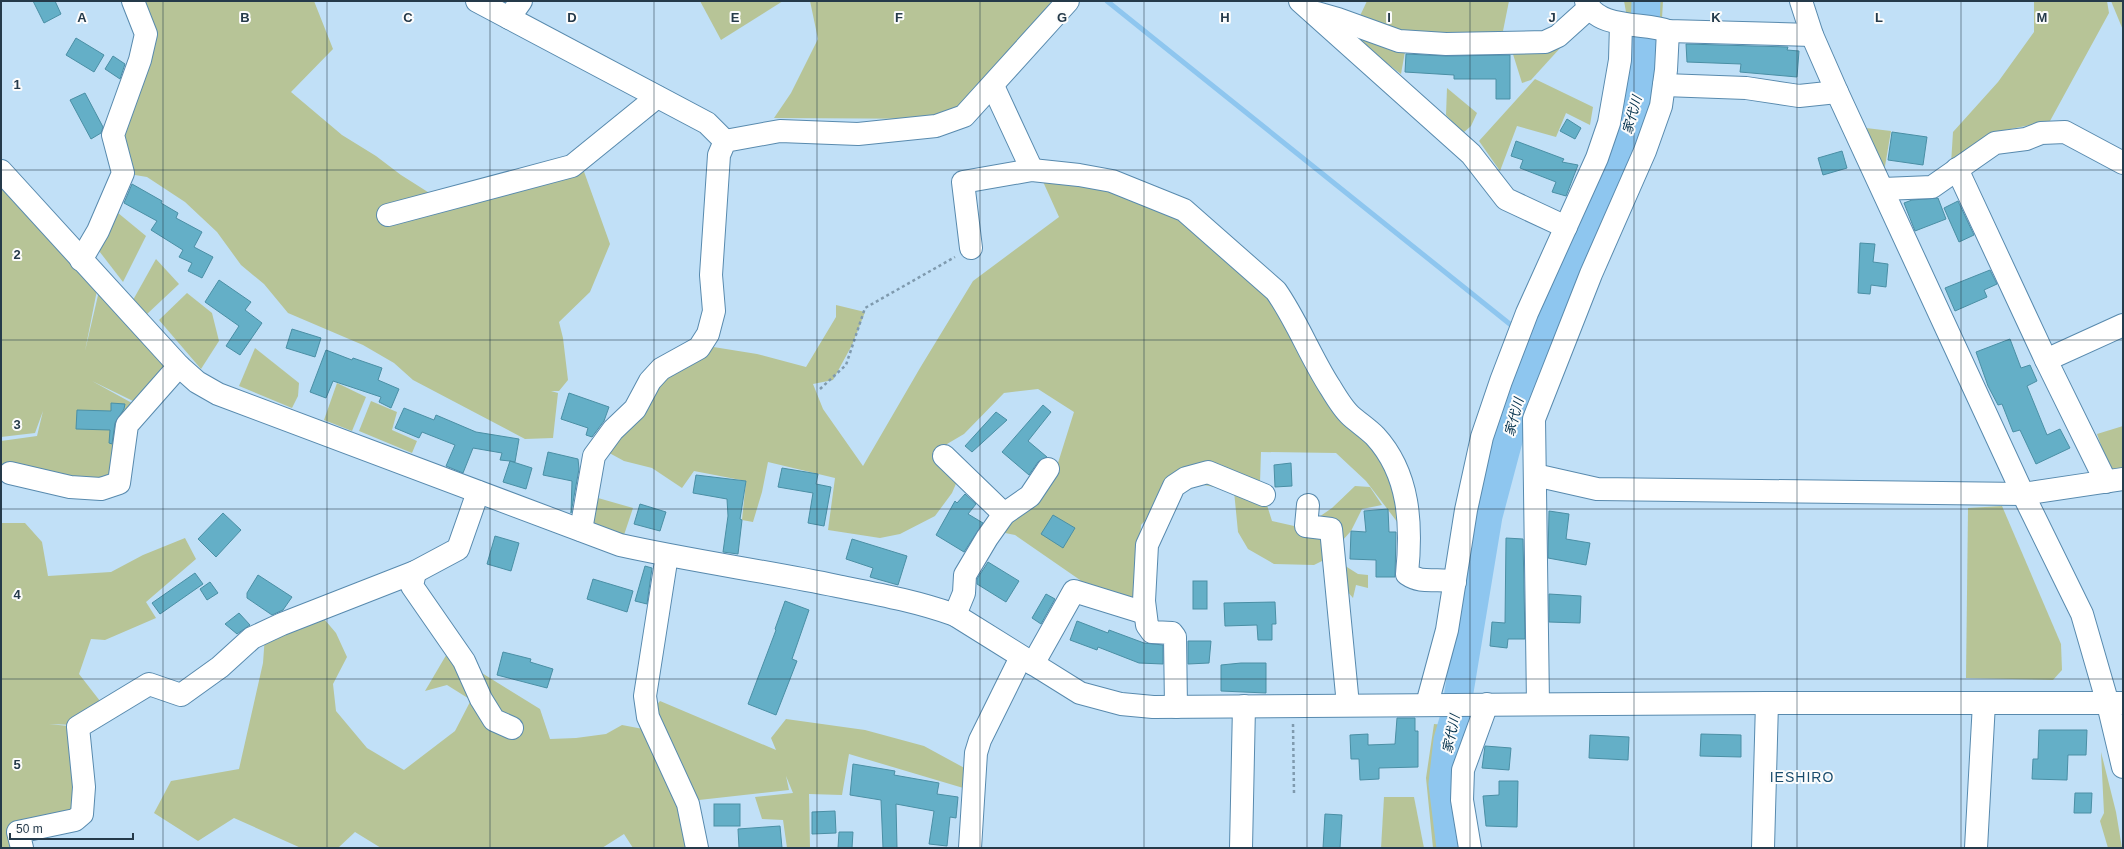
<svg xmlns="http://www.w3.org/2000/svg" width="2124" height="849" viewBox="0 0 2124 849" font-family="Arial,'Noto Sans JP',sans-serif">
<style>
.green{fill:#b7c497}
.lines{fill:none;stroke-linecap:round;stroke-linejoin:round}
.stream{stroke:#8ec6ef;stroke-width:5}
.river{stroke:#8ec6ef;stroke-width:29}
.building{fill:#64afc7;stroke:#4a8fa5}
.minor-casing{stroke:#588aae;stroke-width:24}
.path{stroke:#7f9aae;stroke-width:2.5;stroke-dasharray:3 3;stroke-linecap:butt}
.minor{stroke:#fff;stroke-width:22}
.grid{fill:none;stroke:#253a4a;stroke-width:1;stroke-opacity:0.55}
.labels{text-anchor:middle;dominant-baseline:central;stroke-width:4;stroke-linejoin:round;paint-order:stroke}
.water-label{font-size:13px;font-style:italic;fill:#002f4a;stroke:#fcfcfc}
.quarter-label{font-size:14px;letter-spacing:1px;fill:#184b6c;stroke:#fcfcfc}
.grid-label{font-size:13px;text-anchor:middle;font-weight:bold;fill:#253a4a;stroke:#fcfcfc;stroke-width:4;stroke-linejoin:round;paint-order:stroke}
</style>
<rect width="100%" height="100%" fill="#c1e0f7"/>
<!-- green -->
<g class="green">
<path d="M136,1H314L333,49L291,92L342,135L376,156L401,175L442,201L582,166L610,244L590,292L559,322L563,338L568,380L559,391H551L558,393L553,438L525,439L413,380L394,363L363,345L288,313L264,284L241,265L217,232L185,202L147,177L123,173L113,135L146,34Z"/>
<path d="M700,1H783L721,40Z"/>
<path d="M810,1H1050L1054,4L955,119L774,118L791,93L818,39Z"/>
<path d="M1367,1H1509L1502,36L1408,39L1358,20Z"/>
<path d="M1624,1H1663L1662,19L1630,34Z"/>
<path d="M2034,1H2107L2109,13L2050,121L1991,133L1951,164L1953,132L1998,82L2034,32Z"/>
<path d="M2111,1H2123V30Z"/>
<path d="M1332,22L1406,46L1401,74Z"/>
<path d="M1582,24L1531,80L1522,83L1512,51Z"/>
<path d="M1535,79L1593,107L1590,125L1566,113L1556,137L1517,126L1500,171L1479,141Z"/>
<path d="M1447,88L1477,113L1471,126L1463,133L1446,115Z"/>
<path d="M1866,128L1891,131L1884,172Z"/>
<path d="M1040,175L1129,188L1184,210L1253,275L1402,480L1398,523L1366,481L1336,453L1261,452L1260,483L1272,521L1303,528L1332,508L1355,486L1370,487L1382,505L1362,509L1351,531L1326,559L1314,565L1274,564L1248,549L1238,532L1234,491L1194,483L1187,477L1141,525L1137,605L1083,588L1080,580L1015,535L1000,532L1057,466L1074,412L1038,389L1004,393L964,434L947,444L948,452L961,472L952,493L935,516L900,534L880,538L828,530L835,478L768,462L762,492L753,522L742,520L746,481L694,471L682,488L652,468L624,461L602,449L640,401L701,345L757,354L806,367L836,317V305L865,312L852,345L833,380L813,384L823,409L863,466L920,368L973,281L1059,217Z"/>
<path d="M1,181L98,285L85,351L99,291L105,302L168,368L133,401L92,381L141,408L119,483L1,473V441L37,436L43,411L35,433L1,437Z"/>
<path d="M112,208L146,236L123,282L96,247Z"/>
<path d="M156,259L179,284L146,315L133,300Z"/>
<path d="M187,293L212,313L219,341L201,369L159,320Z"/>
<path d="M255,348L299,383L298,396L292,408L239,386Z"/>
<path d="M337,383L366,397L352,431L324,420Z"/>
<path d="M371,401L397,412L392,430L417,441L412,453L359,431Z"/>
<path d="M2123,426V469L2110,471L2097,434Z"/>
<path d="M598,498L633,508L624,535L591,527Z"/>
<path d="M2002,506L2061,644L2062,670L2053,680L1966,678L1968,508Z"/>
<path d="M1,523H25L42,542L48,576L111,572L143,555L185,538L196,559L146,602L156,618L105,640L91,639L79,674L107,710L75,725L49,724L78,727L85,814L18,832L22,848H1Z"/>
<path d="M1339,562L1358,574L1368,575V588L1356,585L1353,598L1341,584Z"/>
<path d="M319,613L336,633L347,657L333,684L336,711L367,748L404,770L455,731L471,700L447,685L425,691L448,652L540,709L550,739L576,738L606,734L622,725L643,729L683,803L691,848H633L624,834L602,848H381L355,832L338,848H301L234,818L198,841L154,813L171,781L239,769L263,663L265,635Z"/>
<path d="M660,701L776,750L771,738L786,719L865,730L924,746L970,771V790L849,754L842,795L809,794L810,848H787L783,820L762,819L755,797L793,793L786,776L789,790L699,800L679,768L653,709Z"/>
<path d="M1434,724L1444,725L1443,764L1458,770L1459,848H1433L1426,778Z"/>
<path d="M2101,752L2116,812L2122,848H2108L2100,821L2104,813Z"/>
<path d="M1384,797H1414L1424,848H1381Z"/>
</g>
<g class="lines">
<!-- stream -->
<g class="stream">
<path d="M1107,1L1511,325"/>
<path d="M1529,335L1541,339"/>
</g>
<!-- river -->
<path class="river" d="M1451,848L1443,784L1448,740L1455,716L1488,516L1521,392L1541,339L1623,146L1639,94L1644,55L1646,1"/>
</g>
<!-- building -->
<g class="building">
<path d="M33,1H55L61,14L44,23Z"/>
<path d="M76,38L104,55L94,72L66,55Z"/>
<path d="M1686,44L1788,47L1787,50L1799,51L1797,77L1740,72L1741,64L1687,62Z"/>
<path d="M1406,54L1446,56L1510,55V99H1496V79H1454V75L1405,72Z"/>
<path d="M113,56L125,64L120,79L105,69Z"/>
<path d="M85,93L103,127L101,133L91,139L70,100Z"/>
<path d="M1567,119L1581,128L1575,139L1560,131Z"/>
<path d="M1892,132L1927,137L1923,165L1888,160Z"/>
<path d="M1516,141L1564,159L1562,162L1578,165L1566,196L1552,192L1556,182L1520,168L1523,160L1511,156Z"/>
<path d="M1842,151L1847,168L1823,175L1818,158Z"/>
<path d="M132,184L162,201L161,203L178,213L176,218L202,232L194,247L213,257L202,278L188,271L192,263L179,257L183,250L151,230L157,221L124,203Z"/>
<path d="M1938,198L1946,219L1915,231L1904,203L1912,200Z"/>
<path d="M1958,201L1974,235L1959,242L1944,208Z"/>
<path d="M1860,243L1875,244L1873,262L1888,264L1886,287L1871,285L1870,294L1858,293Z"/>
<path d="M1990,270L1997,284L1984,290L1987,297L1955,311L1945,288Z"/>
<path d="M219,280L251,302L245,310L262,323L240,355L226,346L239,326L205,302Z"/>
<path d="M292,329L321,338L315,357L286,348Z"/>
<path d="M2010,339L2021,368L2030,365L2037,381L2027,386L2047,435L2060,429L2070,448L2036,464L2020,430L2013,432L2002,404L1998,405L1988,386L1976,352Z"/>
<path d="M326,350L352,360L353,358L382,368L378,380L399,389L391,408L379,402L381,397L333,381L326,398L310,392Z"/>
<path d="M569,393L609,407L604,421L592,437L586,435L588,428L561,419Z"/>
<path d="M111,403L125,404L124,409L115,423L112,444L109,443L110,430L76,429L77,410L111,411Z"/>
<path d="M1043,405L1051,412L1028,441L1047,457L1038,462L1029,475L1002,452Z"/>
<path d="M404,408L434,420L436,415L476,432L519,439L515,462L510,461L532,468L526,489L503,482L510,461L500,460L502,453L473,448L463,473L446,466L455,445L422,432L419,438L395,428Z"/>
<path d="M996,412L1007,420L972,452L965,446Z"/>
<path d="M548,452L578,459L579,469L571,513L572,481L543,475Z"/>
<path d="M1291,463L1292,486L1275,487L1274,465Z"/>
<path d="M782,468L818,474L816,484L831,487L824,526L808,523L813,493L778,487Z"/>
<path d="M696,475L746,481L740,519L742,520L738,554L723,552L728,516L727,499L693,493Z"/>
<path d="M965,494L976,504L968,514L983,523L964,552L936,535L955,501L957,503Z"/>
<path d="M640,504L666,512L660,531L634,524Z"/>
<path d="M1388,509L1389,532H1396L1395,577H1376V560L1350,559L1351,531L1366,532L1364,511Z"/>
<path d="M1549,511L1569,514L1566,539L1590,543L1586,565L1548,558Z"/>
<path d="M223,513L241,530L216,557L198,539Z"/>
<path d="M1053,515L1075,528L1063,548L1041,534Z"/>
<path d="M495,536L519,543L511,571L487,564Z"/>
<path d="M1506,538L1523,539L1525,639H1508L1507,648L1490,646L1492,622L1505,623Z"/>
<path d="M852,539L907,556L898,585L870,577L873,568L846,559Z"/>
<path d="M988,562L1019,581L1006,602L977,584V579Z"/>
<path d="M645,566L652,568L647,604L635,601Z"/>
<path d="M195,573L203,584L160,614L152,603Z"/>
<path d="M258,575L292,597L283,610L272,615L247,598V593Z"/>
<path d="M593,579L633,591L627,612L587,599Z"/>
<rect x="1193" y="581" width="14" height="28"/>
<path d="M210,582L218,593L207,600L200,589Z"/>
<path d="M1046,594L1055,599L1041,624L1032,618Z"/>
<path d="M1549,594L1581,596L1580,623L1549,622Z"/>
<path d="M785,601L809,610L792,659L797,661L776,715L748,704L776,630L775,629Z"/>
<path d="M1275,602L1276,624H1272V640H1258L1257,625L1225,626L1224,603Z"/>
<path d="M239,613L250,625L237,634L225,624Z"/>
<path d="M1077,621L1108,633L1109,630L1144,643L1163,645V664L1139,663L1098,647L1097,650L1070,640Z"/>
<path d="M1188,641H1211L1209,663L1188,664Z"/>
<path d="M503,652L531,659L530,662L553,669L547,688L497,675Z"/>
<path d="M1241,663H1266V693L1221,691V665Z"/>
<path d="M1397,718H1415V731H1418V767L1379,768V779L1360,780L1359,759H1351L1350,735L1368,734V745L1395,744Z"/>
<path d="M2039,730H2087L2086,755H2068L2067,780L2032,779L2033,759H2038Z"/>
<path d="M1701,734L1741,735V757L1700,756Z"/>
<path d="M1590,735L1629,737L1628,760L1589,758Z"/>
<path d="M1485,746L1511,748L1509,770L1482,768Z"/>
<path d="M853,764L895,771L894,775L939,783L937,794L958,797L956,818L950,817L947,846L929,844L934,811L896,804L897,848H883L881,800L850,795Z"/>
<path d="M1499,781H1518L1517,827L1486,826L1483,796L1499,795Z"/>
<path d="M2075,793H2092L2091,813H2074Z"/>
<rect x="714" y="804" width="26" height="22"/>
<path d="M835,811L836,833L812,834V812Z"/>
<path d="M1325,814L1342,815L1340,848H1323Z"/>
<path d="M780,826L782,848H739L738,829Z"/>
<path d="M839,832H853L852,848H838Z"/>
</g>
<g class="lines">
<defs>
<g id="minor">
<path d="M477,1L707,123L725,141"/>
<path d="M1300,1L1471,154L1506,199L1566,227"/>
<path d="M1586,1C1597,30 1645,22 1668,31L1812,35"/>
<path d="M1801,1L1812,35L1837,92L2023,494L2082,614L2108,704L2123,767"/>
<path d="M1317,13L1338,19L1399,41L1446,44L1545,42L1558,36L1589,8"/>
<path d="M509,18L521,1"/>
<path d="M1664,85L1746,88L1799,96L1837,92"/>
<path d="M993,86L1032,170"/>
<path d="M1957,169L2046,360L2106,482"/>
<path d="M1,171L179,366L197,382L218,394L620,545C692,561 765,571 837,586C877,594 916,601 955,615L1080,693L1121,704L1153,707L1767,703H2123"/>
<path d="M1883,189L1932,187L1995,143L2026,139L2041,133L2065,132L2123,163"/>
<path d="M388,215L572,166L657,97"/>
<path d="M971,248L963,182L1032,170L1079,175L1112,181L1184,210L1276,291C1297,321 1310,356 1330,387C1336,397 1343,409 1351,416C1359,423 1368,429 1375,436C1410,474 1412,525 1407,574C1423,585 1437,577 1455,582"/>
<path d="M81,260L98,231L123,173L113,135L140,60L146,34L133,1"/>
<path d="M2046,360L2123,325"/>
<path d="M944,456L1004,514"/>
<path d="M10,473L70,487L101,489L119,483L127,425L179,366"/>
<path d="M1535,475L1597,489L2023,494L2123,479"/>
<path d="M1308,505L1306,526L1331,529L1348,705"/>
<path d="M581,530L594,456L613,430L635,409L650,381L661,369L699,348L708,334L714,311L711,275L719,155L725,141L780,131L858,134L936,126L964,116L1068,1"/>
<path d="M667,555L645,696L648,717L688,804L697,848"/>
<path d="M415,572L412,586L464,661L481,699L494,720L512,728"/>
<path d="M955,615L964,593L965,575L987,538L1004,514L1030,496L1048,469"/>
<path d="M1033,664L1074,591L1145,613"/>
<path d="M1427,704L1447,630L1466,510L1482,437L1501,381L1527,313L1597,158L1609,123L1620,60L1621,24"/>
<path d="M1538,704L1534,419L1591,274L1645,151L1661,106L1666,70L1668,31"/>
<path d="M1176,707L1175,637L1172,633L1152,632L1147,625L1144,601L1147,545L1174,486L1186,478L1208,472L1264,495"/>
<path d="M22,848L18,832L75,820L82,814L84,787L78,727L149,684L181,695L220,667L252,638L282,624L415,572L458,549L478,492"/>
<path d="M970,848L976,753L980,740L1021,657"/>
<path d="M1241,848L1244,706"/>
<path d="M1470,848L1462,800L1463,770L1487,704"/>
<path d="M1763,848L1767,703"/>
<path d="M1976,848L1984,703"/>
</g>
</defs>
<!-- minor casing -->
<use href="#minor" class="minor-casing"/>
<!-- path -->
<g class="path">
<path d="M820,389L846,365L865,308L955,257"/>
<path d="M1293,724L1294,793"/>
</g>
<!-- minor -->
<use href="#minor" class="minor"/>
</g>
<!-- grid -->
<path class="grid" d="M163,1V848M327,1V848M490,1V848M654,1V848M817,1V848M980,1V848M1144,1V848M1307,1V848M1470,1V848M1634,1V848M1797,1V848M1961,1V848M1,170H2123M1,340H2123M1,509H2123M1,679H2123"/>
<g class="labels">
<!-- water labels -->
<g class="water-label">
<text transform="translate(1632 115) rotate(-74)">家代川</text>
<text transform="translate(1514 417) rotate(-75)">家代川</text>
<text transform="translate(1451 734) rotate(-78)">家代川</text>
</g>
<!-- quarter labels -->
<g class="quarter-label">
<text x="1802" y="777">IESHIRO</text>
</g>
</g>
<g class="grid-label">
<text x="82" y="22">A</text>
<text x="245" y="22">B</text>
<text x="408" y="22">C</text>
<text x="572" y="22">D</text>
<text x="735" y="22">E</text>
<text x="899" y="22">F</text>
<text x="1062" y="22">G</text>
<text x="1225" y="22">H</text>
<text x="1389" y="22">I</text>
<text x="1552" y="22">J</text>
<text x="1716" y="22">K</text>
<text x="1879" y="22">L</text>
<text x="2042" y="22">M</text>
<text x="17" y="89">1</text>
<text x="17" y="259">2</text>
<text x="17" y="429">3</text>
<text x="17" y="599">4</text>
<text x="17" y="769">5</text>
</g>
<!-- border -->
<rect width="2124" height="849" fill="none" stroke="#253a4a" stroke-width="4"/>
<!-- scale -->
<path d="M10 833v6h123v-6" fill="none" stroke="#253a4a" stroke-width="2"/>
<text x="16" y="833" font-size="12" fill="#253a4a" stroke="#fcfcfc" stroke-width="3" paint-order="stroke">50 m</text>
</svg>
